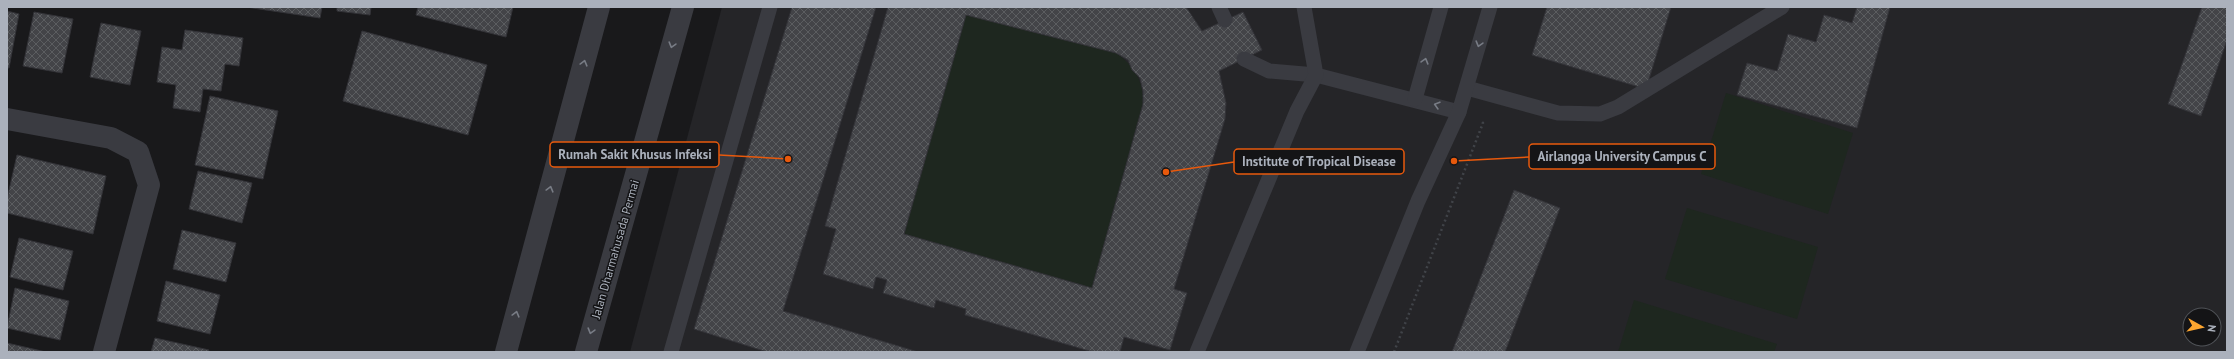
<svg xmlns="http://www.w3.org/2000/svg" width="2234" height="359" viewBox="0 0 2234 359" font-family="'PT Sans',sans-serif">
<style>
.built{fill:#252528;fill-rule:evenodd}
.park{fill:#1e271f}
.building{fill:url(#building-cross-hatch);stroke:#333338;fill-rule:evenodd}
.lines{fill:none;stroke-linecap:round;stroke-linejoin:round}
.path{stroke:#404348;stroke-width:2.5;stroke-dasharray:2 3;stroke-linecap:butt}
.lane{stroke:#3a3b41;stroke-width:15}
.street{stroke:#3a3b41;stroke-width:22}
.oneway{stroke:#787c85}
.labels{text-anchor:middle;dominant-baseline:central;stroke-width:3;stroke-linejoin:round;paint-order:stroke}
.street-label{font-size:12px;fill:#abb1bc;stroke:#141416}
.leader{fill:none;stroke:#e8590c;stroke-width:1.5}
.callout-dot{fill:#e8590c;stroke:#141416;stroke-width:1.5}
.callout{fill:#141416;stroke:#e8590c;stroke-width:1.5}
.callout-label{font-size:13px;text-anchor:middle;font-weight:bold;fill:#abb1bc}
</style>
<defs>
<pattern id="building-cross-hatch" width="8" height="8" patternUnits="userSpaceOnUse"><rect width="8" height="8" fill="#434448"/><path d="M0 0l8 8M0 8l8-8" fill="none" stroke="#5b5d60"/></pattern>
</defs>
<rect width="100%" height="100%" fill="#19191b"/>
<!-- built -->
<path class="built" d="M722,7H2227V352H630ZM2190,315H2214V339H2190Z"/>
<!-- park -->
<g class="park">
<path d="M966,15L1116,53C1134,65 1144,82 1143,104L1092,288L904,234Z"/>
<path d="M1726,93L1853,133L1828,214L1701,174Z"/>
<path d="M1687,208L1818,247L1797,319L1665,279Z"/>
<path d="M1634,300L1777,344L1774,352H1618Z"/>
</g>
<!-- building -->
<g class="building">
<path d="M246,7H322L320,18Z"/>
<path d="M337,7H371L370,15L337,11Z"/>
<path d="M418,7H513L506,37L416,15Z"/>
<path d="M792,7H876L783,311L918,352H767L694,329Z"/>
<path d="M888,7H1186L1202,31L1243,12L1262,50L1219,71L1226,103L1225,119L1174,289L1187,293L1170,350L1124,337L1120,352H1093L965,315L966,309L936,300L934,308L883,293L887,280L876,277L873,289L823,274L836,229L825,226ZM966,15L1116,53L1128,60L1132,70L1140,78L1143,91V104L1092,288L904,234Z"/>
<path d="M1547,7H1671L1646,89L1532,55Z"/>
<path d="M1857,7H1890L1857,128L1737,95L1747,63L1777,71L1788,34L1816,42L1824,15L1852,23Z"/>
<path d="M2202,7H2227V40L2201,116L2168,104Z"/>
<path d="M7,11L19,14L9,68H7Z"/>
<path d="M34,12L73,19L62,73L23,66Z"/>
<path d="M101,23L141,31L130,85L90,77Z"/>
<path d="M185,30L243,38L239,66L225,64L221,91L203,89L200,112L173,108L176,85L157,82L162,47L182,50Z"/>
<path d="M362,31L487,65L468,135L343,101Z"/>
<path d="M210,96L278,111L263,179L195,165Z"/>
<path d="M17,155L106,176L93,234L7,213V199Z"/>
<path d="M198,171L252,183L242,223L189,209Z"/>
<path d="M1514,190L1560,208L1505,352H1452Z"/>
<path d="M182,230L236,243L226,282L173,269Z"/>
<path d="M19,238L73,251L63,290L10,277Z"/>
<path d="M166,281L220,295L210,334L157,321Z"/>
<path d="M15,288L69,301L60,340L7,328Z"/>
<path d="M155,338L209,350L208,352H151Z"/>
<path d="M7,343L46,352H7Z"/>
</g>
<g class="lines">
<!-- path -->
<path class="path" d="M1394,352L1483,123L1481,121"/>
<!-- lane -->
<g class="lane">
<path d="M1219,7L1225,20"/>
<path d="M1244,59L1269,71L1316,75L1459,112"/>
<path d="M1467,88L1558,113L1600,114L1618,107L1782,7"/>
<path d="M1415,99L1441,7"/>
<path d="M671,352L770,7"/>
<path d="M1197,352L1297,111L1316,75L1304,7"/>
<path d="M1357,352L1418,201L1459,112L1490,7"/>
</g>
<!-- street -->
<g class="street">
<path d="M7,119L111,138L138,152L149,185L104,352"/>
<path d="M506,352L599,7"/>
<path d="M586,352L683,7"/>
</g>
</g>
<!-- one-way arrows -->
<defs><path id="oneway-chevron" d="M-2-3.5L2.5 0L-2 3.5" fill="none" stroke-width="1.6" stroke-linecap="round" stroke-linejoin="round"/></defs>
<g class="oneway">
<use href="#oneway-chevron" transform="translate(1479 44) rotate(106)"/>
<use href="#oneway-chevron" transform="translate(672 45) rotate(106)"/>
<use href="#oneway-chevron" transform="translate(1425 61) rotate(-74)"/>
<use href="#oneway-chevron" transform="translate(584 63) rotate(-75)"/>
<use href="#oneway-chevron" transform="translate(1437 105) rotate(-164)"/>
<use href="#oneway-chevron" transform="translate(550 189) rotate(-75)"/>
<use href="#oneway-chevron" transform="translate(516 314) rotate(-75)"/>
<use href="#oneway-chevron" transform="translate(591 331) rotate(106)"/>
</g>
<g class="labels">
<!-- street labels -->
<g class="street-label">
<text transform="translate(615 249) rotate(-74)">Jalan Dharmahusada Permai</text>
</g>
</g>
<!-- callouts -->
<path class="leader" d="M788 159L719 155M1454 161L1529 157M1166 172L1234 162"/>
<g class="callout-dot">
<circle cx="788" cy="159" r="4"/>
<circle cx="1454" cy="161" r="4"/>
<circle cx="1166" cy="172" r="4"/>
</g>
<g class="callout">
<rect x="550" y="142" width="169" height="25" rx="4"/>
<rect x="1529" y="144" width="186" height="25" rx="4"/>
<rect x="1234" y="149" width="170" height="25" rx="4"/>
</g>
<g class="callout-label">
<text x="635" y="159">Rumah Sakit Khusus Infeksi</text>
<text x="1622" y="161">Airlangga University Campus C</text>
<text x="1319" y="166">Institute of Tropical Disease</text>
</g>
<!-- border -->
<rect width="2234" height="359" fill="none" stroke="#abb1bc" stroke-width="16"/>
<!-- north arrow -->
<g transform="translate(2202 327) rotate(98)"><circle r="19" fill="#141416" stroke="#505358"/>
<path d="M0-3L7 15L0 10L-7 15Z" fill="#fda630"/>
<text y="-6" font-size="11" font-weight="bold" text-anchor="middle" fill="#abb1bc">N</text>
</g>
</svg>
